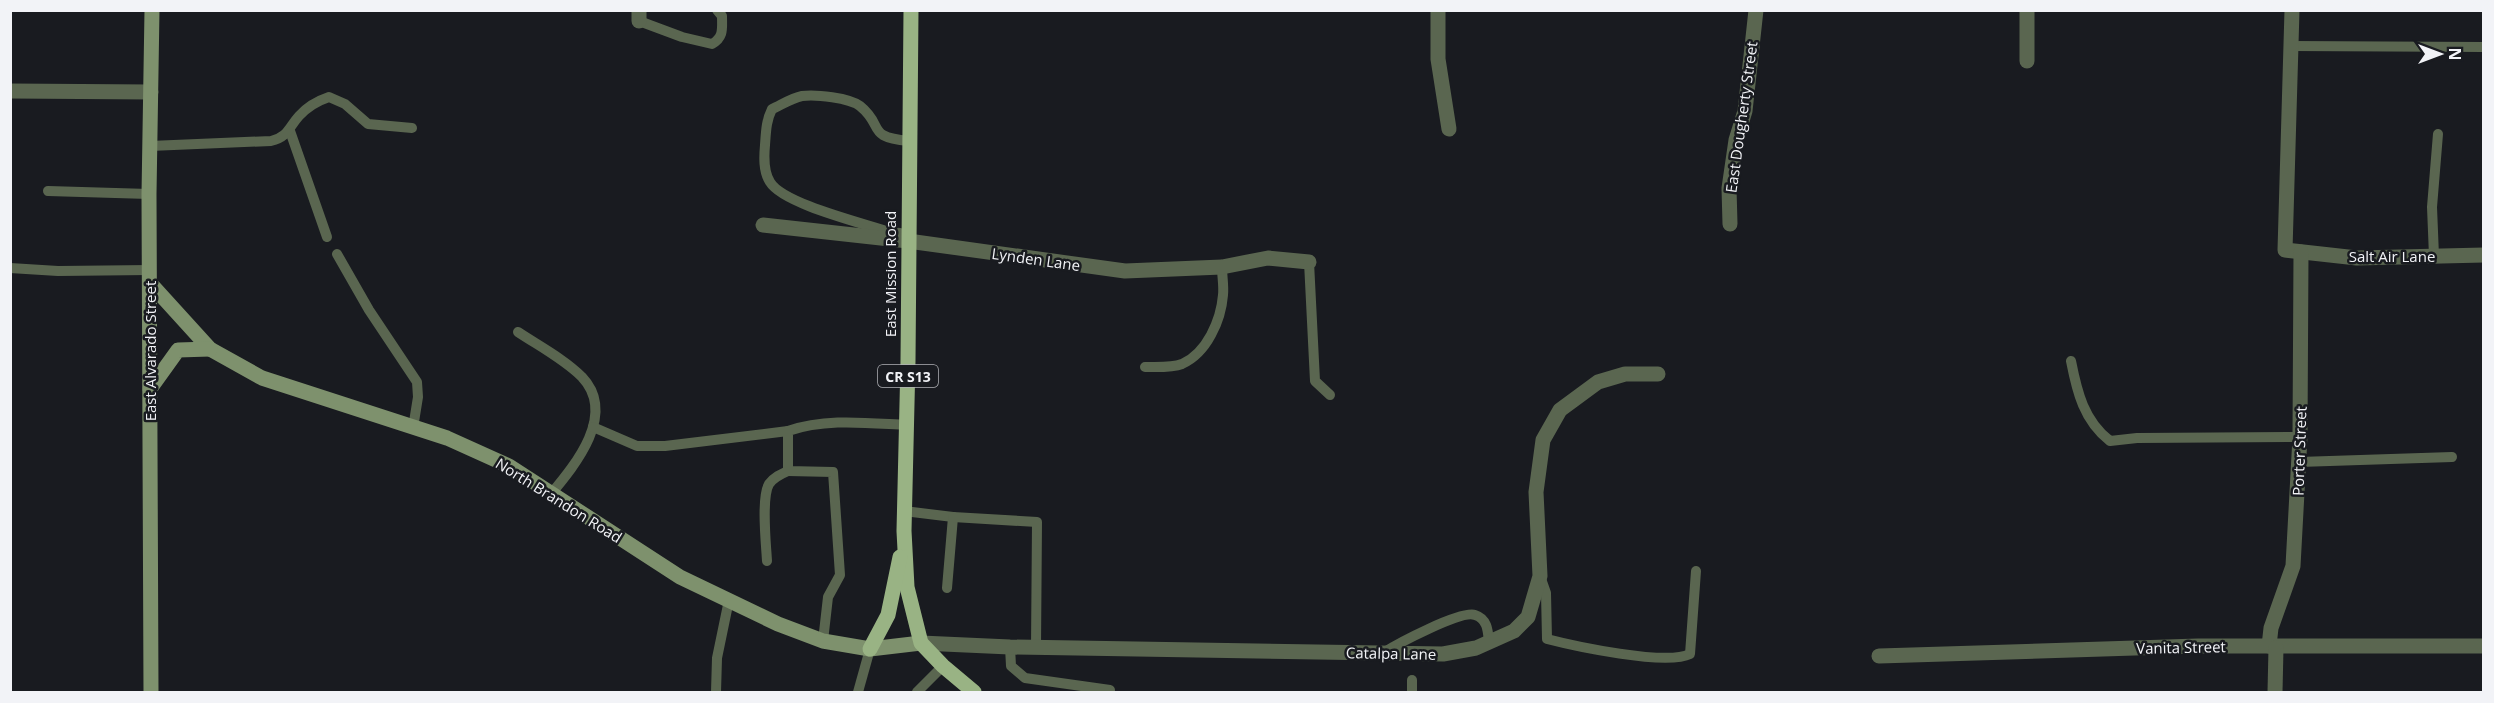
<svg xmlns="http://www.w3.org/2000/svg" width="2494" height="703" viewBox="0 0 2494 703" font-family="'Open Sans',sans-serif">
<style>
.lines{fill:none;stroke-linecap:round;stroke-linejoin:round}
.lane{stroke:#5a6650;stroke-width:10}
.street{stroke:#5a6650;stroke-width:15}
.secondary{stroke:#7e916d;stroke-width:15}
.primary{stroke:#99b384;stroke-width:15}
.labels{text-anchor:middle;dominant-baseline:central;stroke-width:5;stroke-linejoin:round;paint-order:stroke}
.shield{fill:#191b20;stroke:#b1b2b6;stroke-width:1.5}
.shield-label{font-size:14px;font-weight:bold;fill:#f2f3f7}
.street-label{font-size:15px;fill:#f2f3f7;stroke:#191b20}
</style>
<rect width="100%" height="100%" fill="#191b20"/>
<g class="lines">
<!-- lane -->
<g class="lane">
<path d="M639,21L682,37L712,44C724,37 722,29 722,16L717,10"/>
<path d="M2291,46L2484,47"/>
<path d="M290,131L327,237"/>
<path d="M150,146L271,141C288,137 289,127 299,116C308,106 317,101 329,97L345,104L368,124L412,128"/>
<path d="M48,191L149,194"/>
<path d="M900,233L889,232C863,223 783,204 770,182C763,171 764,156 765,145C766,132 766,121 772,109C781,105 792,98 802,96C815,94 850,98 860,106C885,126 865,137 909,141"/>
<path d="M337,254L369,310L417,382L418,397L413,428"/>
<path d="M2434,256L2432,207L2438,134"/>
<path d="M1309,262L1315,381L1330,395"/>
<path d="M10,268L58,271L150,270"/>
<path d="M518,332C539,346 564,359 582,377C617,414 576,464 551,494"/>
<path d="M2071,361C2077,392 2084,421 2110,441L2137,438L2300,437"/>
<path d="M1145,367C1156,367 1172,368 1182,364C1207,353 1221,320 1223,295C1224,286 1222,276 1222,267"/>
<path d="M593,427L637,446H665L788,431"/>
<path d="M2299,462L2452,457"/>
<path d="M904,511L953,517L947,588"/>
<path d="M953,517L1037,522L1036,647"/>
<path d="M767,561C766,543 761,498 769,484C774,477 781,474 788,471"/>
<path d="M1540,576L1546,593L1547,639C1574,646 1666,666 1690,654L1696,571"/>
<path d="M823,641L828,597L840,575L833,472L788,471V431C826,418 866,423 907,425"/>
<path d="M1010,647L1011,666L1025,678L1110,690"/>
<path d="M1383,653C1397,644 1461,610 1475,615C1488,619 1488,632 1489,643"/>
<path d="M716,692L717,658L729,600"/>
<path d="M858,692L870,649"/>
<path d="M917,692L943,666"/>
<path d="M1412,692V680"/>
</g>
<!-- street -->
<g class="street">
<path d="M639,10V21"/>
<path d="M1438,10V59L1449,129"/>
<path d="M2292,10L2285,250L2357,258L2484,255"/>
<path d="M2027,61V10"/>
<path d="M10,91L151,92"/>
<path d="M1730,224L1729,188L1736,140L1745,111L1756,10"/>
<path d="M763,225L908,241L1125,271L1222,267L1268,258L1309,262"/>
<path d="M921,643L1010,647L1443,654L1476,648L1514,631L1528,617L1540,576L1536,492L1543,440L1560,410L1598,382L1625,374H1658"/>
<path d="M2269,646L2271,628L2293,566L2300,437L2301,252"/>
<path d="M1879,656L2198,646H2484"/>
<path d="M2275,692L2276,648"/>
</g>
<!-- secondary -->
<g class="secondary">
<path d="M150,283L210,349L262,378L447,438L509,466L680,577L778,624L823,641L870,649L921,643"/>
<path d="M150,389L178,350L210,349"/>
<path d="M151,692L149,194L152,10"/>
</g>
<!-- primary -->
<g class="primary">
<path d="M911,10L908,361L904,531L907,587L921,643L943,666L974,692"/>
<path d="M870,649L888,615L900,557"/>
</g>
</g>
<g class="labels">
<!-- shield labels -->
<rect class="shield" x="878" y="365" width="60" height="22" rx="4.5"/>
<g class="shield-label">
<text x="908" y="376">CR S13</text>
</g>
<!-- street labels -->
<g class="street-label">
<text transform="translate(1741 117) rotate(-82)">East Dougherty Street</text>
<text x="2392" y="256">Salt Air Lane</text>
<text transform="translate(1036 259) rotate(8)">Lynden Lane</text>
<text transform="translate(890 274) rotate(-90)">East Mission Road</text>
<text transform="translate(150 351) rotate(-90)">East Alvarado Street</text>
<text transform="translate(2299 451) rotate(-88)">Porter Street</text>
<text transform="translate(559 500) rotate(32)">North Brandon Road</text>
<text transform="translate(2181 647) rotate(-1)">Vanita Street</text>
<text transform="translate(1391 653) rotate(1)">Catalpa Lane</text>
</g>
</g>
<!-- border -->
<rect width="2494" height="703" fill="none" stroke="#f2f3f7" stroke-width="24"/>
<!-- north arrow -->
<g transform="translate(2440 54) rotate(90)" stroke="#191b20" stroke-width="4.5" paint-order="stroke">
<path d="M0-4.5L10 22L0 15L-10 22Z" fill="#f2f3f7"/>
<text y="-9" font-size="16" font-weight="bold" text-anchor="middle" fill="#f2f3f7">N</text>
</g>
</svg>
